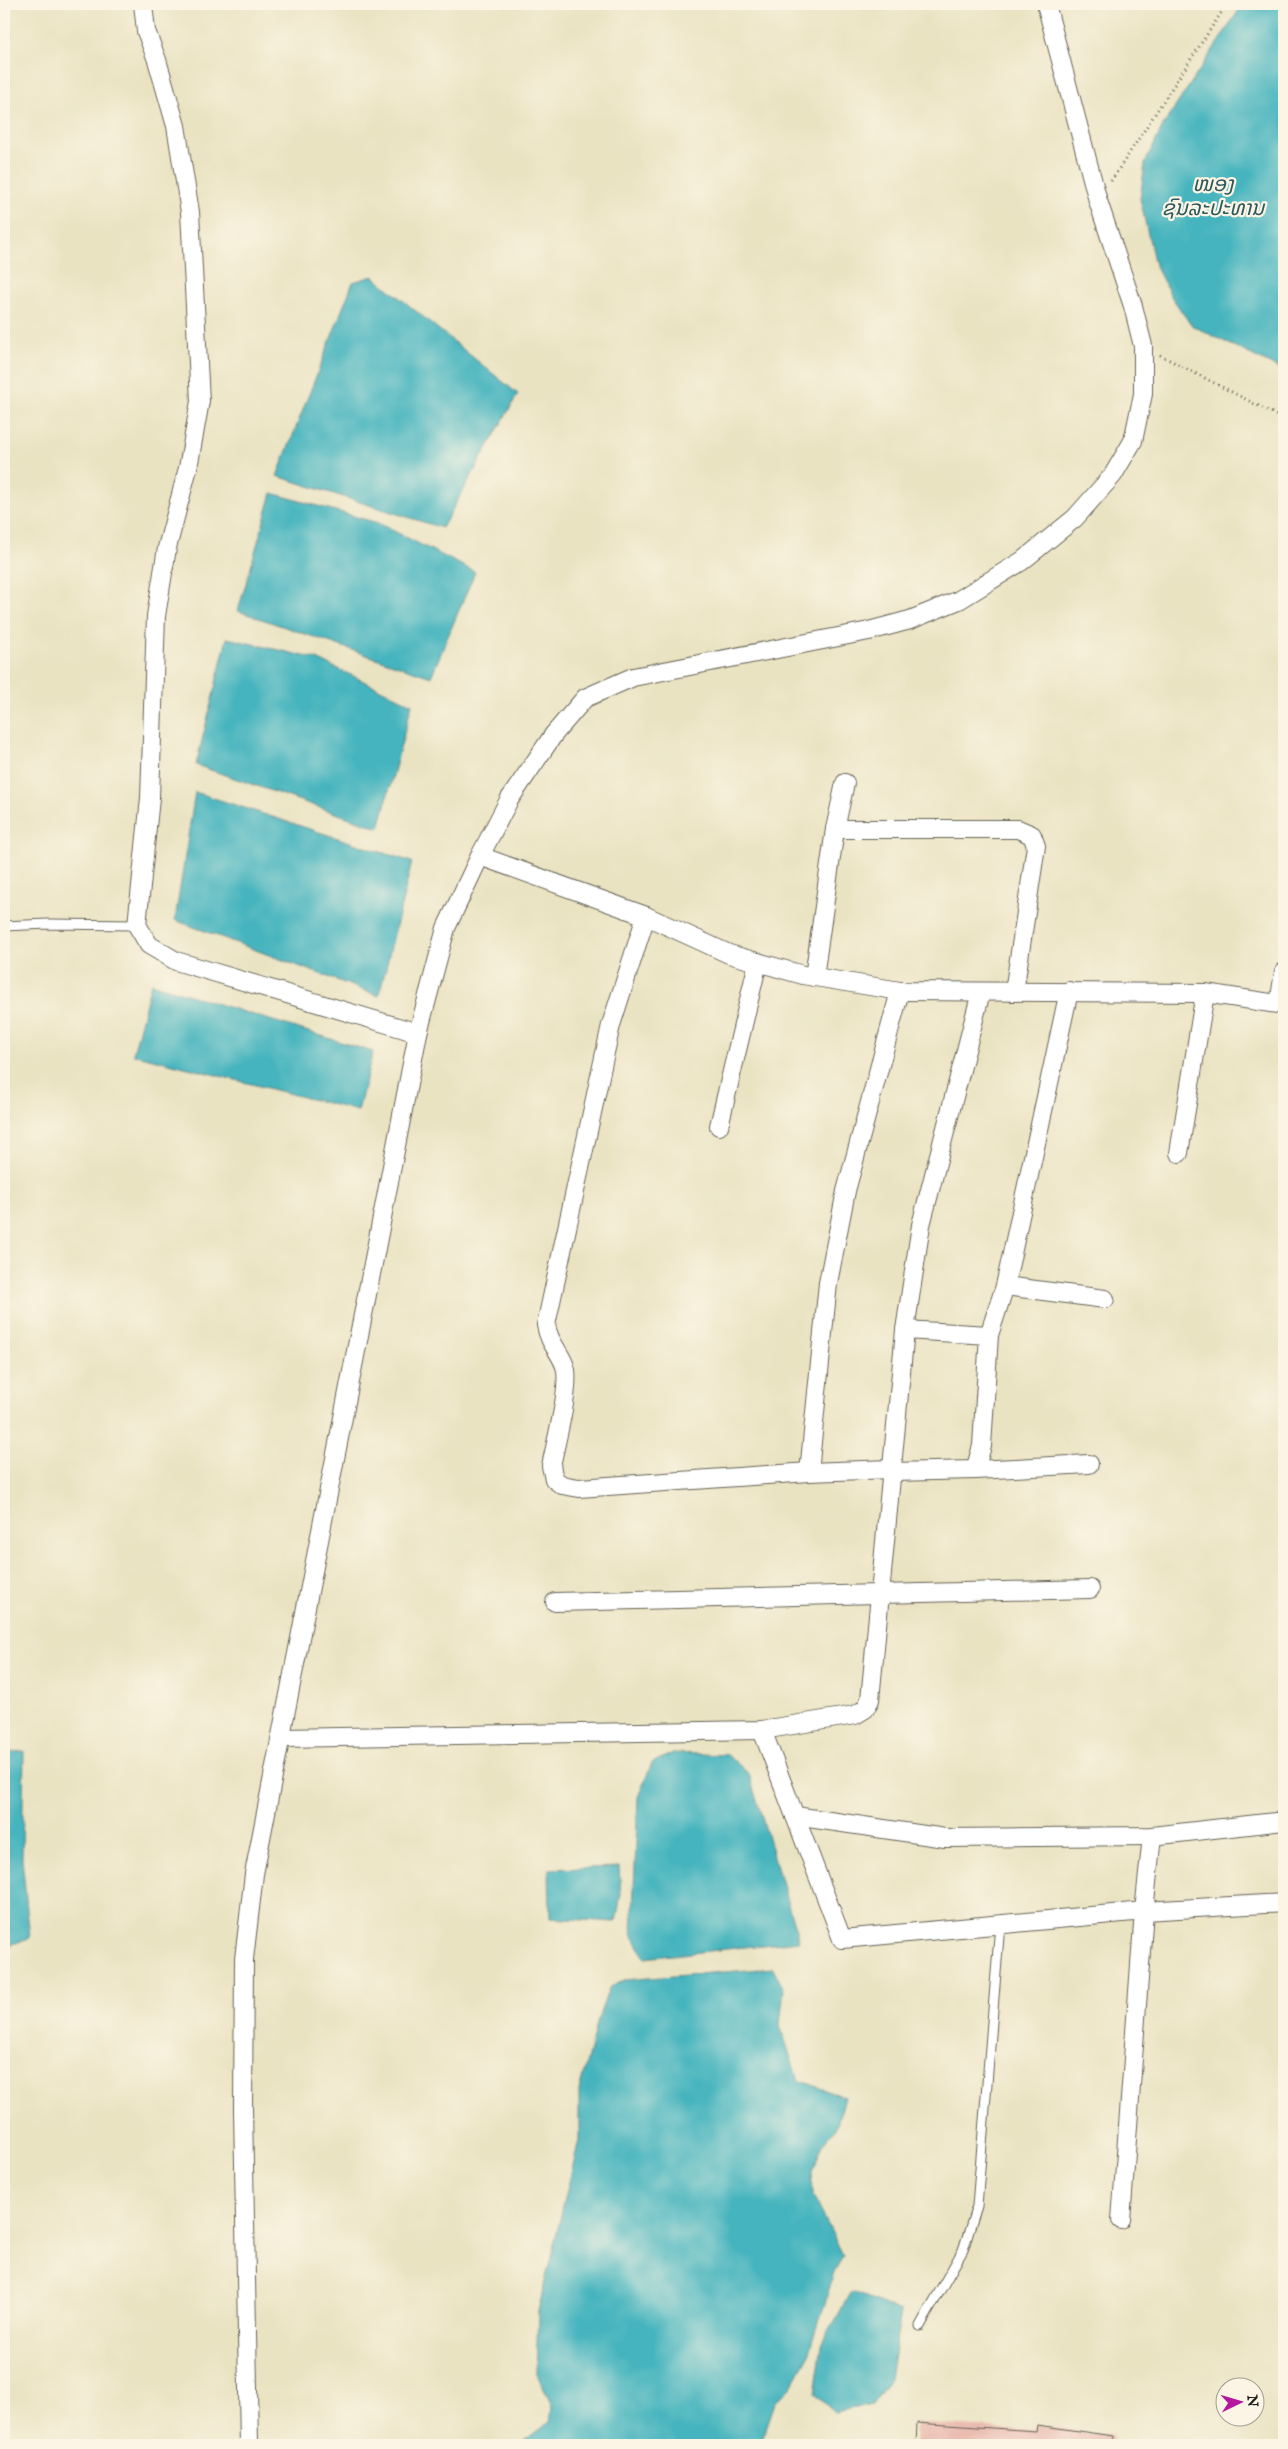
<svg xmlns="http://www.w3.org/2000/svg" width="1288" height="2449" viewBox="0 0 1288 2449" font-family="'IM FELL English','Noto Sans Lao',serif">
<style>
.water{fill:#45b4be;stroke:#30686d}
.building{fill:#e5aca2}
.lines{fill:none;stroke-linecap:round;stroke-linejoin:round}
.service-casing{stroke:#646256;stroke-width:11}
.minor-casing{stroke:#646256;stroke-width:20}
.path{stroke:#646256;stroke-width:3;stroke-dasharray:1 4;stroke-linecap:butt}
.service{stroke:#fff;stroke-width:9}
.minor{stroke:#fff;stroke-width:18}
.labels{text-anchor:middle;dominant-baseline:central;stroke-width:4.5;stroke-linejoin:round;paint-order:stroke}
.water-label{font-size:21px;font-style:italic;fill:#2c595d;stroke:#fcf5e5}
</style>
<rect width="100%" height="100%" fill="#fcf5e5"/>
<filter id="ink" filterUnits="userSpaceOnUse"><feTurbulence type="fractalNoise" baseFrequency=".02" numOctaves="2"/><feDisplacementMap in="SourceGraphic" scale="10" xChannelSelector="R" yChannelSelector="G"/><feConvolveMatrix kernelMatrix="1 2 1 2 8 2 1 2 1" color-interpolation-filters="sRGB"/></filter>
<filter id="wash" filterUnits="userSpaceOnUse"><feTurbulence type="fractalNoise" baseFrequency=".0096" numOctaves="4" result="noise"/><feDisplacementMap in="SourceGraphic" scale="20" xChannelSelector="R" yChannelSelector="G"/><feGaussianBlur stdDeviation="1.12" result="paint"/><feColorMatrix in="noise" values="0 0 0 0 0 0 0 0 0 0 0 0 0 0 0 0 0 1.4 0 .05"/><feComposite in="paint" operator="in"/></filter>
<g filter="url(#wash)">
<rect width="100%" height="100%" fill="#eae3c2"/>
<!-- water -->
<g class="water">
<path d="M1243,4H1284V371L1191,325L1171,296L1155,265L1140,199L1145,163L1164,124Z"/>
<path d="M373,276L518,394L442,528L277,476L353,282Z"/>
<path d="M272,493L378,523L475,572L431,677L238,611Z"/>
<path d="M227,638L317,659L412,704L379,828L196,765Z"/>
<path d="M195,792L412,862L379,996L175,920Z"/>
<path d="M151,983L373,1052L358,1111L133,1054Z"/>
<path d="M24,1751L22,1859L30,1938L4,1947V1753Z"/>
<path d="M673,1753L728,1755L749,1774L799,1941L645,1958L632,1934L638,1797L652,1763Z"/>
<path d="M619,1867L621,1894L616,1922L550,1918L549,1869Z"/>
<path d="M773,1968L784,1989L780,2025L798,2080L845,2097L836,2128L824,2142L812,2171L813,2195L843,2255L834,2273L810,2352L791,2387L775,2403L762,2440L755,2445H523L526,2440L550,2422L552,2406L536,2372L538,2311L579,2140V2091L598,2019L609,1988L624,1980Z"/>
<path d="M851,2291L901,2311L890,2379L872,2405L834,2412L815,2394L822,2345Z"/>
</g>
<g id="blocks">
<!-- building -->
<path class="building" d="M917,2423L1036,2431L1037,2425L1113,2436L1112,2445H916Z"/>
</g>
</g>
<g filter="url(#ink)">
<use href="#blocks" fill-opacity="0" stroke="#646256" stroke-width="1"/>
<g class="lines">
<defs>
<g id="service">
<path d="M4,926L48,924L137,925"/>
<path d="M920,2326L963,2250L977,2206L1000,1924"/>
</g>
<g id="minor">
<path d="M143,4L146,31L157,60L176,126L190,212L200,401L188,468L167,548L156,616L150,798L137,925L149,945L176,961L418,1033"/>
<path d="M835,829H1018L1032,835L1036,846L1014,992"/>
<path d="M480,856L646,916L729,954L803,975L900,991L1205,993L1284,1005"/>
<path d="M646,916L611,1025L546,1325C549,1345 563,1354 566,1370C569,1394 556,1441 551,1466L554,1479L562,1485L579,1488L809,1472L891,1469"/>
<path d="M814,977L835,829L845,783"/>
<path d="M1279,1004L1284,972"/>
<path d="M719,1126L758,962"/>
<path d="M1179,1153L1205,993"/>
<path d="M1005,1286L1105,1299"/>
<path d="M905,1330L989,1335"/>
<path d="M975,1470L1089,1464"/>
<path d="M809,1472L828,1283L846,1191L900,991"/>
<path d="M892,1472L975,1470L982,1446L989,1335L1005,1286L1069,991"/>
<path d="M555,1602L1090,1589"/>
<path d="M762,1730L842,1939L1144,1911L1284,1903"/>
<path d="M281,1738L762,1730L855,1715L865,1709L870,1700L905,1330L921,1225L981,992"/>
<path d="M795,1816L945,1838L1152,1836L1284,1821"/>
<path d="M1121,2220L1144,1911L1152,1836"/>
<path d="M249,2445L243,2109L244,1959L254,1874L418,1033L446,928L480,856L509,800L554,734L585,698L633,677L869,631L910,620L959,600L1022,561L1075,518L1113,475L1133,441L1143,394V346L1133,306L1098,201L1046,4"/>
</g>
</defs>
<!-- service casing -->
<use href="#service" class="service-casing"/>
<!-- minor casing -->
<use href="#minor" class="minor-casing"/>
<!-- path -->
<g class="path">
<path d="M1111,181L1227,4"/>
<path d="M1160,355L1284,419"/>
</g>
<!-- service -->
<use href="#service" class="service"/>
<!-- minor -->
<use href="#minor" class="minor"/>
</g>
</g>
<g class="labels">
<!-- water labels -->
<g class="water-label">
<text x="1213" y="185">ໜອງ<tspan x="1213" dy="24">ຊົນລະປະທານ</tspan></text>
</g>
</g>
<!-- margin -->
<rect width="1288" height="2449" fill="none" stroke="#fcf5e5" stroke-width="20"/>
<!-- north arrow -->
<g transform="translate(1240 2402) rotate(85)"><circle r="24" fill="#fcf5e5" stroke="#a29e95"/>
<path d="M0-4L9 19L0 12L-9 19Z" fill="#b5179e"/>
<text y="-8" font-size="14" font-weight="bold" text-anchor="middle" fill="#1c1c1c">N</text>
</g>
</svg>
